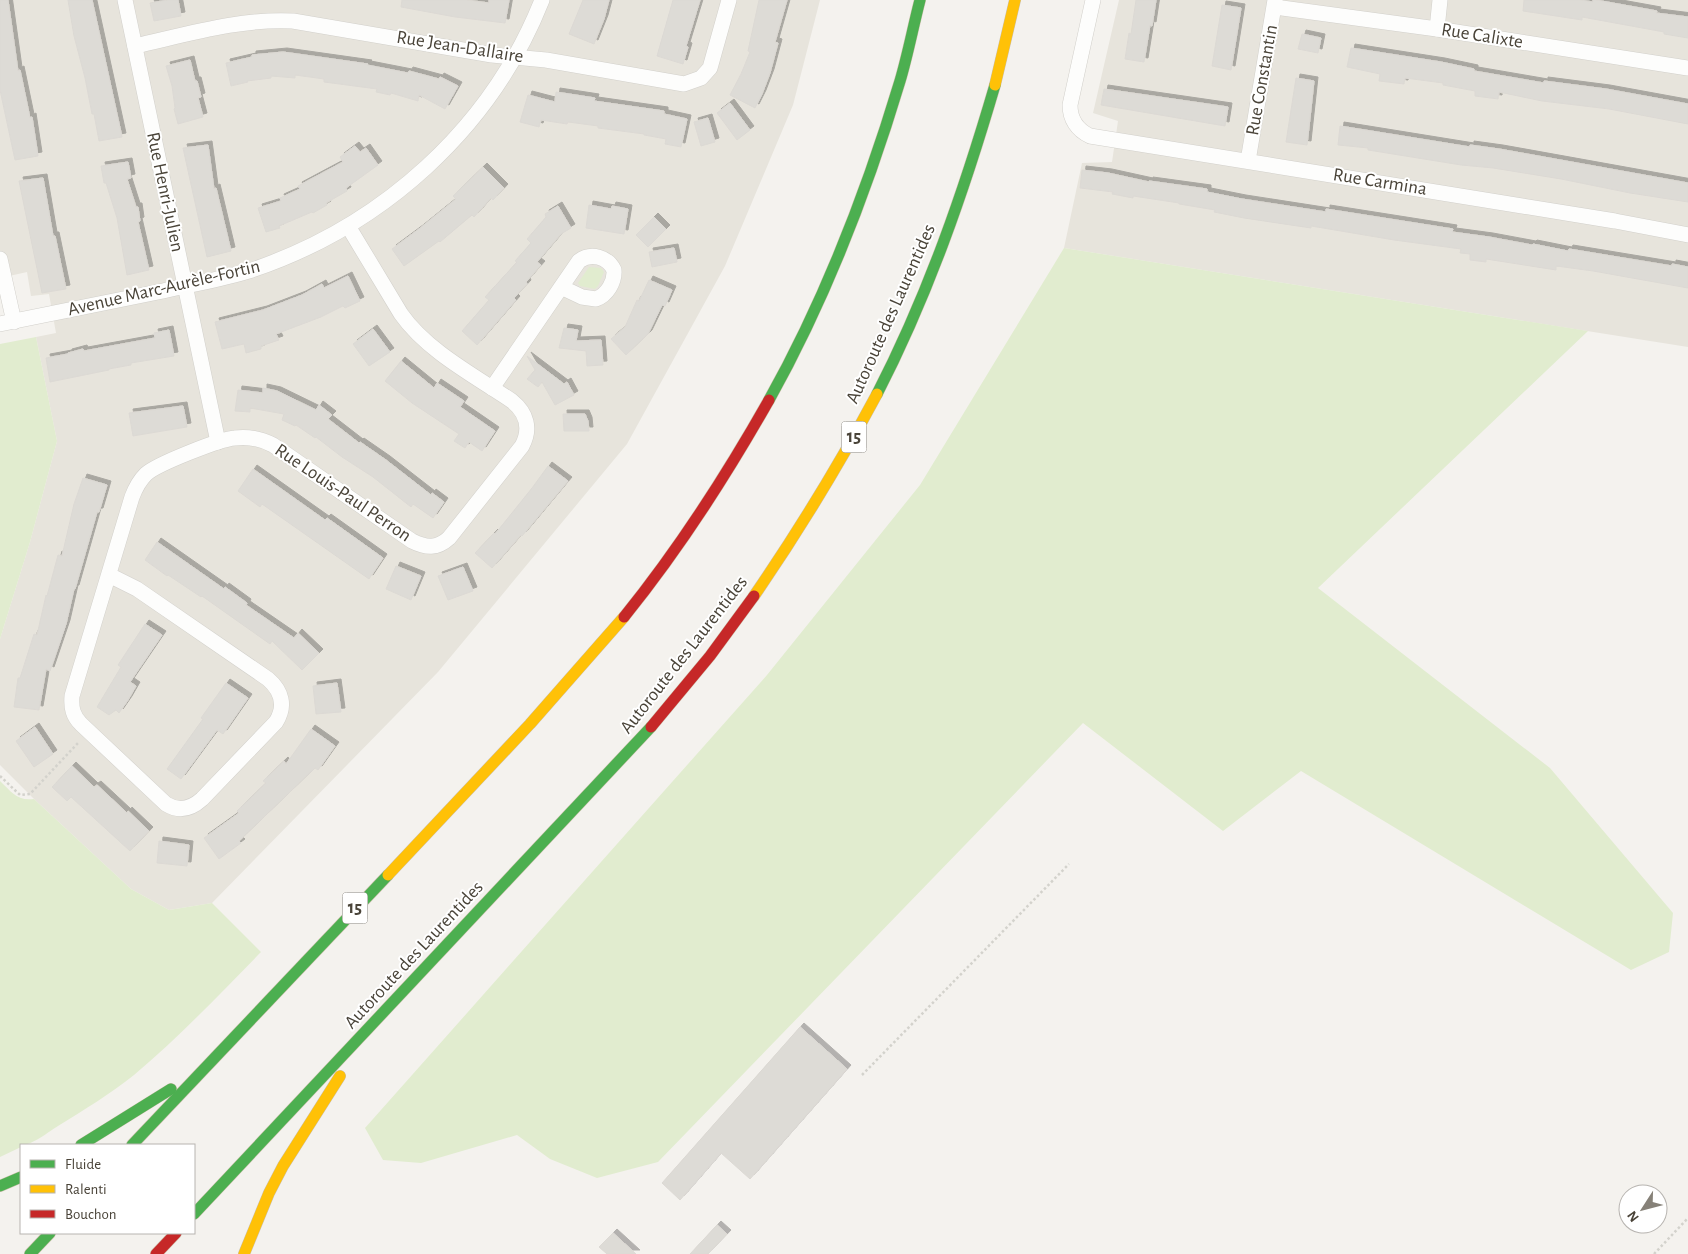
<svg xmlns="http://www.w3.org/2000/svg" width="1688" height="1254" viewBox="0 0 1688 1254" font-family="'Alegreya Sans',sans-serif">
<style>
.residential{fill:#e7e4dc}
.green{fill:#e1eccf}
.building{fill:#dddbd6;stroke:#dcd9d4;filter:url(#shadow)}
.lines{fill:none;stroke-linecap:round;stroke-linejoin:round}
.street-casing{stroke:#d2d0cb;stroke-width:16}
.fast-casing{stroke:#cbbfaa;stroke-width:12}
.slow-casing{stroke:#cbbfaa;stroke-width:12}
.jam-casing{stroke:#cbbfaa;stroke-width:12}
.path{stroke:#d3d2cc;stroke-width:2.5;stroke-dasharray:2.5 2.5;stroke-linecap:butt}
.street{stroke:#fdfdfc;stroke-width:15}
.fast{stroke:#4caf50;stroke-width:11}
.slow{stroke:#ffc107;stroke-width:11}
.jam{stroke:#c62828;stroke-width:11}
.labels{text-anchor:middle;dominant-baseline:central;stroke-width:4;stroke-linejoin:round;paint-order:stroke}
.shield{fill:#fff;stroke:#807c74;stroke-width:1}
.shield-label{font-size:18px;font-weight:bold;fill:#4a4439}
.street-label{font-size:19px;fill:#4a4439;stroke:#fff}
</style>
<defs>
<filter id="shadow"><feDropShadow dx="4" dy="-4" stdDeviation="0" flood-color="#0004"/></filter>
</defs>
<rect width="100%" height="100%" fill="#f4f2ee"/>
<!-- residential -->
<g class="residential">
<path d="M0,0H820L793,105L725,266L627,444L438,672L212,903L169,910L131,889L34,799L0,765V639L30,542L57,441L36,337L56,333L49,294L31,296L27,272L0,278Z"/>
<path d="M1119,0H1688V347L1064,248L1082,163L1112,162L1118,121L1093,113Z"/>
</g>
<!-- green -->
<g class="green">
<path d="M1064,248L1588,331L1318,588L1550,768L1673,913L1669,952L1631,970L1301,771L1223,831L1083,723L658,1162L597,1178L550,1159L517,1135L421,1163L383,1160L365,1128L767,675L920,485Z"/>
<path d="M589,267L601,268L604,272L598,286L595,289L580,286L578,283Z"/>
<path d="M36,337L57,441L30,542L0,639V344Z"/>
<path d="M0,781C12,792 16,801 34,799L131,889L169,910L212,903L261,952C220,994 179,1037 134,1075C110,1094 84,1110 58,1126C48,1132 33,1145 21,1145V1147L0,1157Z"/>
</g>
<!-- building -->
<g class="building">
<path d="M0,0H8L18,71L20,70L30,118L32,117L38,156L15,160L0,90Z"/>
<path d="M68,0H92L122,137L99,141L94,114H92L85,78L74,36Z"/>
<path d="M168,0H178L181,16L154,21L150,3Z"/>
<path d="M402,0H467L489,3V0H509L505,23L455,17L401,7Z"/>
<path d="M583,0H609L604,19L594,44L569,34Z"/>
<path d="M673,0H700L686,46L688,47L683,64L657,56Z"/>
<path d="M759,0H787L775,42L778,43L770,73L762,94L755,108L730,95L741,74L750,52L748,51Z"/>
<path d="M1136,0H1156L1152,26L1150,25L1144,62L1125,59L1129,33L1131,34Z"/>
<path d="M1524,0H1580L1593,2V0H1596L1657,11L1656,13L1688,17V38L1664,34V32L1582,17V20L1523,11Z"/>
<path d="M1222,5L1241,8L1231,70L1212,66Z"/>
<path d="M1302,34L1321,38L1318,53L1298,49Z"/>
<path d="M1351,48L1441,62L1474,69V71L1544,83V81L1606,89L1688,104V124L1609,109L1542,101L1499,92L1498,99L1475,96V91L1443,85V83L1405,78L1404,84L1379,81L1380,74L1347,67Z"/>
<path d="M283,52L368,64L367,65L408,73L409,71L439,79L440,77L458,86L445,109L419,95L418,101L391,93L390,95L376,92L377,89L324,82V79L295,75V78L271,76V78L247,81L248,82L231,86L226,63L252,57V55Z"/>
<path d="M190,60L195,81H197L201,97L198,98L203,117L178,124L174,109L175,108L172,86L166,66Z"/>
<path d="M1296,78L1314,81L1307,145L1286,142Z"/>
<path d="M1104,89L1228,107L1225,126L1101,105Z"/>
<path d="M556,92L595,98L594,101L664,111V114L687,119L681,147L665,144L666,139L644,135V134L598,128V126L568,122L567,124L541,120L539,127L520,122L528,95L555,102Z"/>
<path d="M730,103L750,130L737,140L717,113Z"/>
<path d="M708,118L715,142L701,146L694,122Z"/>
<path d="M1340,126L1470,147V145L1499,149L1688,183V202L1630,193L1561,179L1493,168L1461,165L1368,150V148L1338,145Z"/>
<path d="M208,145L214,189L216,188L231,251L207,257L183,148Z"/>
<path d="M355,146L360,152L366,148L378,165L346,188L347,191L326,203L327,205L313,213L312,212L279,226L280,228L266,232L258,208L281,201L280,198L300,189L298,186L343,162L340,157Z"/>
<path d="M128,162L131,178L127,179L136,207H138L140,221L138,222L149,270L127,275L117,218L106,183H104L101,166Z"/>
<path d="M483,167L504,188L493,200L491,198L474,217L472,215L440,242L439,241L404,266L392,249L419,229L456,199L453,196Z"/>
<path d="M1082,170L1108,173L1149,182V181L1207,189V192L1242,199L1326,212V209L1453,229L1452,232L1489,237L1532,245L1533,244L1568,251L1569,249L1672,266V264L1688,267V288L1593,271L1556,266V270L1486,259V262L1470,260V254L1460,253L1461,249L1394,240L1311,226V228L1244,218L1214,212L1215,210L1179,204V203L1133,196V198L1112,194L1113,192L1080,188Z"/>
<path d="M43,178L53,236H55L66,289L42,293L19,181Z"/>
<path d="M589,205L611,209L612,206L628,209L624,234L586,228Z"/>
<path d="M558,206L571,228L561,234L537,262L541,265L526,282L527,284L514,298L516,300L477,345L462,331L489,300L485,297L517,262L515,261L531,243L527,239L546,217L545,214Z"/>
<path d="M654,217L666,229L648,247L636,235Z"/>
<path d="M674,248L677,262L652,267L649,252Z"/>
<path d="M348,276L360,301L345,308L343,306L321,317L276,334L279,340L261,346V349L246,353L244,344L222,349L215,322L263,310L302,295L322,284L324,288Z"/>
<path d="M649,280L672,290L665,306L662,305L648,334L626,355L611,339L625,327L637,300L639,301Z"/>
<path d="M564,328L578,330L576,341L601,340L603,365L587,366L586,351L559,348Z"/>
<path d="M373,329L390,352L369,366L353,344Z"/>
<path d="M169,330L174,356L131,363V365L109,369V370L50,382L46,358L68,354V353L83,349L84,351L155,338L154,333Z"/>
<path d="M527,356L564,384L567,382L574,395L555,405L542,382L538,387L527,379L535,370Z"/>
<path d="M401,361L434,388L437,383L464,401L460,407L495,431L482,451L469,442L465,448L454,441L459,434L412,403L385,381Z"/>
<path d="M263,388L277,391L316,410L319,405L332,415L328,419L359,443L360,442L386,460L431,495L432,493L444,502L433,518L413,504L411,507L373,477L342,457L316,437L315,438L296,425L295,426L282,420L284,414L250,408V412L235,411L238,390L263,393Z"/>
<path d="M183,406L187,427L133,436L129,413Z"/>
<path d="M563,414H585L588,421L589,431H564Z"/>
<path d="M548,466L568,481L522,536L521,535L492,568L475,553L494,533L495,534L532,488Z"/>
<path d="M253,469L325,520L327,518L383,558L369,579L262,504L260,507L238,491Z"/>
<path d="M83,478L107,485L99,512H97L75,589H74L66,624L50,671L46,669L39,710L14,707L18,678H20L34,634L37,635L46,595L47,596L58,555L62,556L74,504Z"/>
<path d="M157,542L224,589L225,587L247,603L246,605L294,638L298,633L319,653L302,670L272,641L270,644L202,596L201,597L168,575L167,576L145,560Z"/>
<path d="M396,566L421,576L411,600L386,589Z"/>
<path d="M463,567L473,591L448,600L438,576Z"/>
<path d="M145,624L162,635L130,682L136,686L128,700L119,713L116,710L109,715L97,707L121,667L118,665Z"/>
<path d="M226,683L248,698L223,734L217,730L181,779L167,769L203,719L201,718Z"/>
<path d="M337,683L341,712L316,714L313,686Z"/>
<path d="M35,727L53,754L34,767L16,741Z"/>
<path d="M311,729L335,746L318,770L315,768L239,841L241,843L219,859L204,838L239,813L237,811L266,783L263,781L284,761L286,764Z"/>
<path d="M72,766L94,787L97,785L127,813L128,811L149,831L130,851L71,797L67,801L52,787Z"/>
<path d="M159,841L189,845L187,866L157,863Z"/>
<path d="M800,1027L847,1069L750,1179L721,1153L680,1200L662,1183Z"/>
<path d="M717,1225L727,1234L708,1254H690Z"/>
<path d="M613,1233L636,1254H607L599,1247Z"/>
</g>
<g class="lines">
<defs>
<g id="street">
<path d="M125,0L218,442"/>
<path d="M1093,0L1070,105C1070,119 1077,130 1090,136L1615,221L1688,235"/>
<path d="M1275,7L1437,29L1688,68"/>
<path d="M1437,29L1440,0"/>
<path d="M135,46C185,35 241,18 293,21L492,55L546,60L684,84L701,78L710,68L729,0"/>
<path d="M1248,161L1275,0"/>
<path d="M0,259L14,322"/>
<path d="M0,324C55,313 109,302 163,291C193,284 223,279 252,270C382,226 491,129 542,0"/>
<path d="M492,388L579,261C591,252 608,257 614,270C615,282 607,295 596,299L582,297L561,287"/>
<path d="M109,575L137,589L268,679C282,691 286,706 276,722L202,799C191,809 179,812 166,804L81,724C73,716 71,708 72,696L132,497C135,489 139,481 146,474C157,464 220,439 235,438C249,436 261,439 273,445L412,541C426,548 437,549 449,538L522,446C531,429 527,413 512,401C475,376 427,351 401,314L348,226"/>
</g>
<g id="fast">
<path d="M877,394C928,295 964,191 995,85"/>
<path d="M769,400C825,300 867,191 900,81C908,54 913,27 920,0"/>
<path d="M81,1145L171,1089"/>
<path d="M132,1145L388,875"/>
<path d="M0,1186L21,1177"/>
<path d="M194,1214L651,727"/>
<path d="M30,1254L50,1233"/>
</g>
<g id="slow">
<path d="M995,85L1015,0"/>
<path d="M754,596C800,529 839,465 877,394"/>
<path d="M388,875L530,724L624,617"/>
<path d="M244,1254L269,1193L283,1166L340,1076"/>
</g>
<g id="jam">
<path d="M624,617C679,549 726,476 769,400"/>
<path d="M651,727L710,656L754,596"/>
<path d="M156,1254L176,1233"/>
</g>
</defs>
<!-- street casing -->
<use href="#street" class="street-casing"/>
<!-- fast casing -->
<use href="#fast" class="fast-casing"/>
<!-- slow casing -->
<use href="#slow" class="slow-casing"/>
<!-- jam casing -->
<use href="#jam" class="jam-casing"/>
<!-- path -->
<g class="path">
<path d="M0,776L20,795L30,794L78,743"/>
<path d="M862,1075L1069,864"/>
<path d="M1654,1254L1688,1218"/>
</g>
<!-- street -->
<use href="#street" class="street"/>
<!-- fast -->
<use href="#fast" class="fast"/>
<!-- slow -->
<use href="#slow" class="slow"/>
<!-- jam -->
<use href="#jam" class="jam"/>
</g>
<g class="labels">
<!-- shield labels -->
<g class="shield">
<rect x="841.5" y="421.5" width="25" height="31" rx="4"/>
<rect x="342.5" y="892.5" width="25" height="31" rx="4"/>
</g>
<g class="shield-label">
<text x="854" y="437">15</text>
<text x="355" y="908">15</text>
</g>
<!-- street labels -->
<g class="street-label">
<text transform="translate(1482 36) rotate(9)">Rue Calixte</text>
<text transform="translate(460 47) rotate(9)">Rue Jean-Dallaire</text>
<text transform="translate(1262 80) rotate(-80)">Rue Constantin</text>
<text transform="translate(1380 182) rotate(9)">Rue Carmina</text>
<text transform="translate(165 192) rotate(78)">Rue Henri-Julien</text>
<text transform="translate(164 288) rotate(-13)">Avenue Marc-Aurèle-Fortin</text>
<text transform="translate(891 314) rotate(-66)">Autoroute des Laurentides</text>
<text transform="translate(343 493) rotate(34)">Rue Louis-Paul Perron</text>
<text transform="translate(684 655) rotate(-52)">Autoroute des Laurentides</text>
<text transform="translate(414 955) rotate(-47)">Autoroute des Laurentides</text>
</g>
</g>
<!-- legend -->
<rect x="20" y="1144" width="175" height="90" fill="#ffffff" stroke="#b7b4b0"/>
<rect x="30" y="1160" width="25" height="8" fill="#4caf50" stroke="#b7b4b0"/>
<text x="65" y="1169" font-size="15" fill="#4a4439">Fluide</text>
<rect x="30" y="1185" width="25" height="8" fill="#ffc107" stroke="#b7b4b0"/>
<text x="65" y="1194" font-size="15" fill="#4a4439">Ralenti</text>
<rect x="30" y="1210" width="25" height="8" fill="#c62828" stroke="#b7b4b0"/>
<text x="65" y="1219" font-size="15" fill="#4a4439">Bouchon</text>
<!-- north arrow -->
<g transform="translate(1643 1209) rotate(234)"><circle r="24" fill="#ffffff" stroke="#b7b4b0"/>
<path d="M0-4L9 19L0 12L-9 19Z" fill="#868178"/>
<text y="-8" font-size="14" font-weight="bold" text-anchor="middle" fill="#4a4439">N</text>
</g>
</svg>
